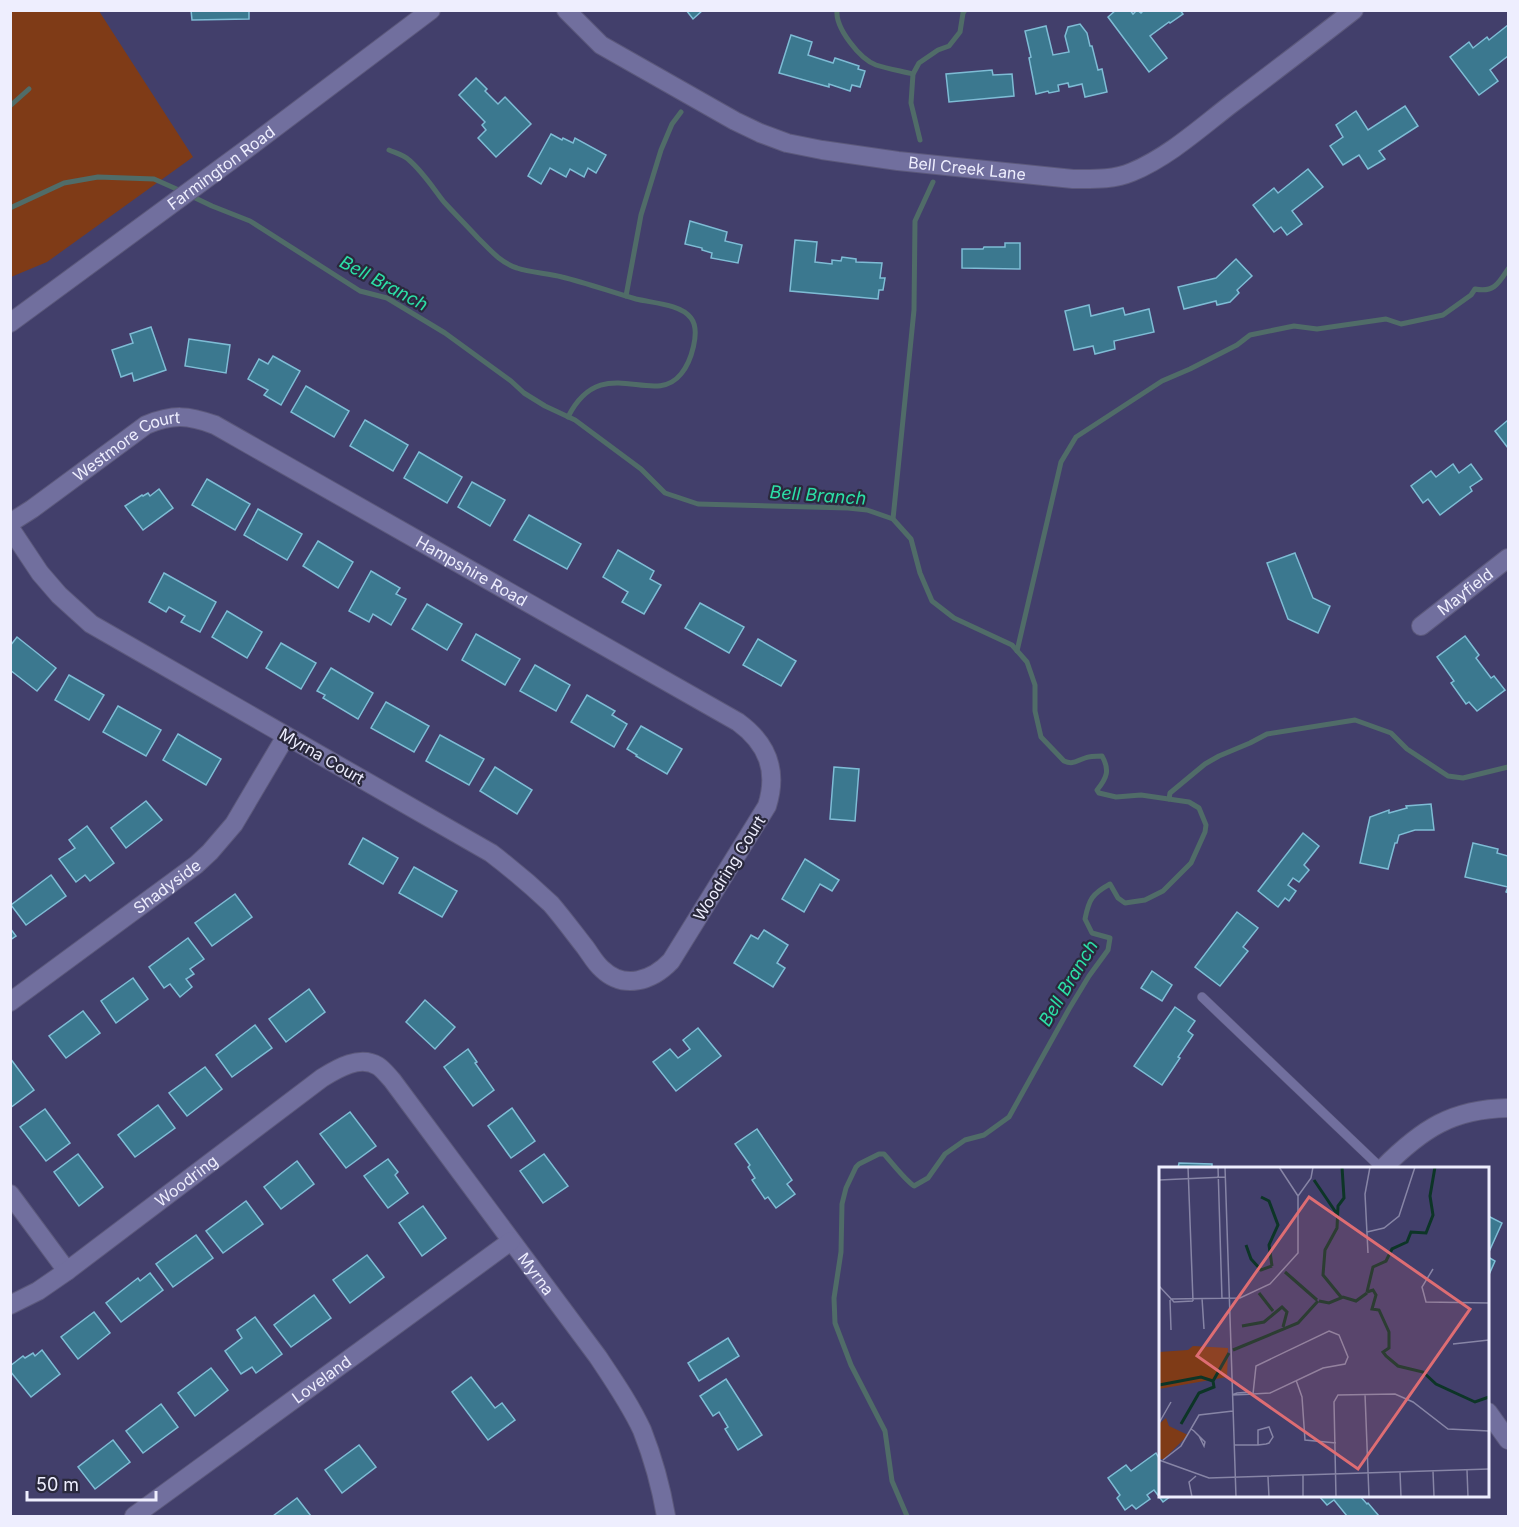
<svg xmlns="http://www.w3.org/2000/svg" width="1519" height="1527" viewBox="0 0 1519 1527" font-family="Inter,sans-serif">
<style>
.green{fill:#7f3b17}
.lines{fill:none;stroke-linecap:round;stroke-linejoin:round}
.stream{stroke:#506c68;stroke-width:5}
.building{fill:#3b788f;stroke:#7ebcd5;stroke-width:1.5}
.lane-casing{stroke:#5c597c;stroke-width:10}
.street-casing{stroke:#5c597c;stroke-width:20}
.secondary-casing{stroke:#5c597c;stroke-width:20}
.lane{stroke:#716f9e;stroke-width:9}
.street{stroke:#716f9e;stroke-width:18}
.secondary{stroke:#716f9e;stroke-width:18}
.labels{text-anchor:middle;dominant-baseline:central;stroke-width:4.5;stroke-linejoin:round;paint-order:stroke}
.street-label{font-size:16px;fill:#eeeefe;stroke:#2a293d}
.water-label{font-size:18px;font-style:italic;fill:#2ce0a7;stroke:#2a293d}
.inset-river{fill:none;stroke:#0d3527;stroke-width:3}
.inset-road{fill:none;stroke:#8785a6;stroke-width:1.5}
.view{fill:#de6d73;fill-opacity:0.15;stroke:#de6d73;stroke-width:3}
.inset-edge{fill:none;stroke:#eeeefe;stroke-width:3}
</style>
<rect width="100%" height="100%" fill="#423f6b"/>
<!-- green -->
<path class="green" d="M11,10L99,11L193,157L47,262L11,277Z"/>
<g class="lines">
<!-- stream -->
<g class="stream">
<path d="M837,10C835,28 860,59 876,65C888,69 901,71 913,74"/>
<path d="M10,106L29,89"/>
<path d="M920,140L911,103L913,74L919,63L938,50L949,46L960,32L963,13L965,10"/>
<path d="M389,150C396,153 404,155 409,160C423,172 433,188 444,202C455,214 467,226 478,238C490,250 501,263 517,268C531,273 548,273 562,277C587,283 611,292 636,299C652,303 681,304 691,318C701,331 691,362 681,374C653,409 602,350 568,417"/>
<path d="M189,195L212,206L250,221L360,291L387,298L445,333L511,381L524,393L545,406L575,420L641,469L665,493L698,504L848,508L867,510L893,519L911,539L920,573L932,601L954,618L1012,645L1027,662L1035,685V711L1041,737L1064,761C1073,765 1076,761 1085,758C1090,756 1096,756 1102,756C1110,770 1107,778 1097,790L1099,793L1116,797L1141,795L1189,802L1199,808L1206,825L1205,832L1191,863L1163,891L1145,900L1125,903L1118,898L1110,884C1092,894 1089,899 1085,919L1092,933L1110,938L1108,950L1089,976L1069,1009L1009,1117L984,1135L965,1140L945,1154L928,1178L914,1186C904,1179 893,1164 884,1154H879L859,1164L856,1167L846,1188L842,1204L841,1252L834,1298L835,1323L851,1365L885,1431L892,1481L907,1516"/>
<path d="M10,208L64,183L98,177L154,179L181,191"/>
<path d="M626,296L641,215L661,150L672,124L681,112"/>
<path d="M893,519L914,310L915,221L933,182"/>
<path d="M1017,651L1061,462L1076,437L1162,381L1190,369L1237,345L1250,335L1294,326L1317,329L1386,319L1401,324L1443,315L1471,295L1475,289C1494,293 1499,283 1508,269"/>
<path d="M1169,799L1170,793L1205,764L1219,756L1250,743L1267,734L1355,720L1391,733L1407,749L1448,776L1463,778L1508,767"/>
</g>
</g>
<!-- building -->
<g class="building">
<path d="M191,10H249V19L192,20Z"/>
<path d="M686,10H703L693,19Z"/>
<path d="M1116,10H1130L1133,14L1137,10L1141,13L1144,10H1180L1183,14L1170,23L1169,22L1150,36L1167,58L1149,72L1108,17Z"/>
<path d="M1080,24L1087,33L1090,46H1092L1098,70L1102,69L1107,92L1085,97L1082,84L1069,87L1068,83L1058,85L1059,91L1049,93L1048,91L1036,94L1029,58L1031,57L1025,31L1046,26L1053,55L1069,52L1065,36L1068,27Z"/>
<path d="M1508,25V56L1490,70L1498,81L1479,95L1450,57L1469,42L1473,48L1487,37L1489,40Z"/>
<path d="M791,35L812,42L808,55L833,63L835,58L859,66L858,69L865,71L860,87L852,85L850,91L829,84V87L779,73Z"/>
<path d="M992,70L993,75L1012,74L1014,96L949,102L946,74Z"/>
<path d="M476,78L487,89L485,91L498,104L505,97L531,124L496,157L478,138L486,130L482,125L485,122L459,95Z"/>
<path d="M1405,106L1418,126L1379,151L1385,159L1368,169L1359,155L1343,165L1330,146L1343,137L1336,125L1356,111L1368,130Z"/>
<path d="M551,134L562,140L563,138L573,143L575,138L606,155L596,173L588,168L584,177L570,169L566,177L550,168L541,184L528,176Z"/>
<path d="M1308,169L1323,187L1292,211L1302,224L1287,235L1281,227L1274,232L1253,205L1274,188L1278,193Z"/>
<path d="M690,221L727,232L725,241L742,245L738,263L711,258L712,253L702,250V248L685,244Z"/>
<path d="M795,240L817,242L815,262L832,264V260L841,261L842,257L856,259V262L882,263L880,278H885L883,290H879L878,299L790,291Z"/>
<path d="M1005,243H1020V269L962,268V249H983L984,247H1005Z"/>
<path d="M1236,259L1252,276L1237,290L1239,293L1230,302L1217,305L1216,301L1184,309L1178,287L1216,278Z"/>
<path d="M1089,305L1091,316L1123,308L1125,315L1149,309L1154,332L1114,341L1115,349L1095,354L1093,346L1074,350L1065,311Z"/>
<path d="M151,327L166,370L134,381L132,373L121,377L112,350L133,343L130,334Z"/>
<path d="M189,339L230,345L226,373L185,366Z"/>
<path d="M273,356L300,371L281,405L264,395L268,390L248,379L259,359L268,364Z"/>
<path d="M306,386L349,411L334,437L291,412Z"/>
<path d="M365,420L408,445L393,471L350,446Z"/>
<path d="M1508,420V448L1495,431Z"/>
<path d="M419,452L462,477L447,503L404,478Z"/>
<path d="M1453,464L1459,473L1471,464L1482,479L1470,487L1472,491L1440,515L1428,499L1423,503L1411,486L1431,471L1436,477Z"/>
<path d="M207,479L250,504L235,530L192,505Z"/>
<path d="M472,482L505,500L490,526L458,507Z"/>
<path d="M159,489L173,508L143,530L125,506L142,495L143,496L148,493L150,496Z"/>
<path d="M258,509L302,534L287,560L244,535Z"/>
<path d="M529,515L581,544L567,569L514,540Z"/>
<path d="M318,541L353,562L338,588L303,566Z"/>
<path d="M618,550L654,571L650,579L661,585L644,614L622,602L628,592L603,577Z"/>
<path d="M1295,553L1313,598L1330,606L1318,633L1288,619L1267,563Z"/>
<path d="M371,571L400,588L396,594L406,599L391,625L373,614L369,622L349,611Z"/>
<path d="M164,573L216,602L200,632L181,622L185,616L169,607L166,612L149,602Z"/>
<path d="M700,603L744,627L729,653L685,628Z"/>
<path d="M427,604L462,624L447,650L412,629Z"/>
<path d="M227,611L262,632L247,658L212,637Z"/>
<path d="M476,634L520,659L505,685L462,660Z"/>
<path d="M1465,636L1479,655L1476,658L1491,678L1494,676L1505,690L1477,711L1469,702L1466,704L1451,683L1454,681L1437,657Z"/>
<path d="M17,637L56,668L37,691L10,670V646Z"/>
<path d="M758,639L796,661L781,686L743,665Z"/>
<path d="M281,643L316,663L301,689L266,668Z"/>
<path d="M535,665L570,685L556,711L520,691Z"/>
<path d="M331,668L373,693L358,719L323,698L325,695L317,691Z"/>
<path d="M69,675L104,695L89,720L55,700Z"/>
<path d="M587,695L615,711L612,715L627,724L614,747L571,722Z"/>
<path d="M386,702L429,726L414,752L371,728Z"/>
<path d="M118,706L161,730L146,756L103,732Z"/>
<path d="M641,726L682,749L667,774L636,756L637,755L627,749Z"/>
<path d="M178,734L221,759L206,785L163,760Z"/>
<path d="M440,735L484,759L469,785L426,761Z"/>
<path d="M495,767L532,790L517,814L480,791Z"/>
<path d="M834,767L859,769L855,821L830,819Z"/>
<path d="M146,801L162,820L126,848L111,828Z"/>
<path d="M1431,804L1434,830H1415L1399,835L1397,843H1395L1388,869L1360,863L1370,817L1389,810V813L1407,808L1406,806Z"/>
<path d="M87,826L114,863L90,881L85,875L76,882L59,859L75,848L69,840Z"/>
<path d="M1303,833L1319,846L1304,865L1309,870L1299,882L1293,878L1288,885L1296,891L1289,901L1285,898L1278,907L1258,891Z"/>
<path d="M363,838L398,858L383,884L349,864Z"/>
<path d="M1473,843L1498,849L1497,853L1508,856V893L1506,892L1508,887L1465,877Z"/>
<path d="M805,859L839,880L832,891L820,884L804,912L782,899Z"/>
<path d="M414,867L457,891L442,917L399,893Z"/>
<path d="M51,875L66,896L26,925L11,905Z"/>
<path d="M235,894L252,917L212,946L195,923Z"/>
<path d="M1237,912L1258,928L1243,947L1248,951L1220,986L1195,967Z"/>
<path d="M10,928L16,936L10,940Z"/>
<path d="M764,930L788,945L777,963L785,968L773,987L734,963L751,935L758,939Z"/>
<path d="M188,938L204,959L190,969L194,974L186,979L192,987L180,997L170,984L164,988L149,967Z"/>
<path d="M1152,971L1172,985L1162,1001L1141,988Z"/>
<path d="M133,978L148,999L116,1023L101,1001Z"/>
<path d="M309,989L325,1012L286,1042L269,1019Z"/>
<path d="M425,1000L455,1027L435,1049L406,1022Z"/>
<path d="M1175,1007L1195,1021L1188,1031L1193,1035L1178,1057L1180,1058L1162,1085L1134,1066Z"/>
<path d="M83,1011L100,1033L66,1058L49,1036Z"/>
<path d="M255,1025L272,1048L232,1077L216,1055Z"/>
<path d="M698,1028L721,1056L676,1091L653,1062L670,1049L678,1058L690,1049L683,1040Z"/>
<path d="M468,1049L477,1062L475,1063L494,1090L473,1106L444,1067Z"/>
<path d="M10,1058L34,1090L10,1108Z"/>
<path d="M205,1067L222,1089L187,1116L169,1093Z"/>
<path d="M158,1105L175,1128L135,1157L118,1135Z"/>
<path d="M512,1108L535,1141L511,1158L488,1126Z"/>
<path d="M45,1109L70,1143L46,1161L20,1127Z"/>
<path d="M350,1112L376,1146L346,1168L320,1134Z"/>
<path d="M757,1129L792,1180L787,1184L795,1194L776,1208L768,1197L765,1199L752,1180L755,1178L748,1167L750,1165L735,1144Z"/>
<path d="M78,1154L103,1187L79,1206L54,1172Z"/>
<path d="M544,1154L568,1186L543,1203L520,1171Z"/>
<path d="M388,1159L398,1172L395,1175L408,1193L388,1208L364,1176Z"/>
<path d="M297,1161L314,1184L281,1209L264,1187Z"/>
<path d="M1179,1163L1212,1164V1168H1178Z"/>
<path d="M246,1201L263,1224L223,1253L206,1231Z"/>
<path d="M423,1206L446,1238L422,1256L399,1223Z"/>
<path d="M1488,1216L1502,1223L1488,1254Z"/>
<path d="M196,1235L213,1258L173,1287L156,1264Z"/>
<path d="M367,1255L384,1277L350,1303L333,1280Z"/>
<path d="M1488,1257L1495,1261L1488,1277Z"/>
<path d="M150,1273L163,1290L121,1322L106,1303L138,1278L140,1281Z"/>
<path d="M314,1295L331,1318L291,1347L274,1325Z"/>
<path d="M94,1312L110,1333L78,1359L61,1337Z"/>
<path d="M255,1317L282,1354L256,1373L252,1367L241,1374L225,1351L242,1338L237,1330Z"/>
<path d="M728,1338L739,1356L699,1381L688,1363Z"/>
<path d="M42,1350L60,1374L31,1397L10,1371V1366L23,1356L25,1358L33,1353L35,1356Z"/>
<path d="M211,1368L228,1390L195,1416L178,1393Z"/>
<path d="M471,1377L495,1408L502,1403L515,1420L488,1440L452,1392Z"/>
<path d="M726,1379L762,1435L738,1450L725,1429L728,1427L719,1412L713,1416L700,1396Z"/>
<path d="M161,1404L178,1427L143,1453L126,1431Z"/>
<path d="M113,1440L130,1462L95,1489L78,1467Z"/>
<path d="M359,1445L376,1467L342,1493L325,1470Z"/>
<path d="M1156,1453L1160,1460V1496H1171L1163,1502L1154,1490L1147,1495L1150,1499L1136,1509L1132,1505L1125,1510L1117,1498L1120,1495L1108,1478L1126,1465L1131,1471Z"/>
<path d="M1319,1496H1360L1367,1504L1368,1503L1379,1516H1347L1334,1500L1327,1505Z"/>
<path d="M297,1498L311,1516H273Z"/>
</g>
<g class="lines">
<defs>
<path id="lane" d="M1202,997L1381,1168"/>
<g id="street">
<path id="s1" d="M566,10L601,45L735,121L760,133L787,143L822,150L898,161L1073,179C1093,179 1113,180 1132,172C1168,157 1199,129 1230,105C1271,74 1313,42 1354,10"/>
<path id="s2" d="M10,523L32,509L146,425C173,414 188,415 215,425L738,722C768,744 778,771 767,806L671,961C652,981 624,990 602,969C595,963 591,955 585,947C574,933 563,918 551,904C532,886 512,869 491,853L91,624L59,595L40,573L10,528"/>
<path id="s3" d="M1421,626L1508,558"/>
<path id="s4" d="M10,1002L196,865L210,852L234,824L286,736"/>
<path d="M1383,1168C1422,1129 1452,1109 1508,1108"/>
<path d="M10,1194L67,1271"/>
<path id="s5" d="M10,1305L38,1291L67,1271L322,1078C338,1068 360,1055 378,1066C384,1070 388,1076 392,1080L598,1357C614,1381 630,1404 642,1430C653,1458 661,1487 666,1516"/>
<path d="M1488,1412L1508,1440"/>
<path id="s6" d="M134,1516L511,1241"/>
</g>
<g id="secondary">
<path id="s7" d="M10,323L244,151L431,10"/>
</g>
</defs>
<!-- lane casing -->
<use href="#lane" class="lane-casing"/>
<!-- street casing -->
<use href="#street" class="street-casing"/>
<!-- secondary casing -->
<use href="#secondary" class="secondary-casing"/>
<!-- lane -->
<use href="#lane" class="lane"/>
<!-- street -->
<use href="#street" class="street"/>
<!-- secondary -->
<use href="#secondary" class="secondary"/>
</g>
<g class="labels">
<!-- street labels -->
<g class="street-label">
<text stroke="none"><textPath href="#s7" startOffset="262">Farmington Road</textPath></text>
<text stroke="none"><textPath href="#s1" startOffset="442">Bell Creek Lane</textPath></text>
<text stroke="none"><textPath href="#s2" startOffset="141">Westmore Court</textPath></text>
<text stroke="none"><textPath href="#s2" startOffset="534">Hampshire Road</textPath></text>
<text stroke="none"><textPath href="#s3" startOffset="56">Mayfield</textPath></text>
<text transform="translate(322 756) rotate(30)">Myrna Court</text>
<text transform="translate(729 868) rotate(-58)">Woodring Court</text>
<text stroke="none"><textPath href="#s4" startOffset="195">Shadyside</textPath></text>
<text stroke="none"><textPath href="#s5" startOffset="216">Woodring</textPath></text>
<text stroke="none"><textPath href="#s5" startOffset="708">Myrna</textPath></text>
<text stroke="none"><textPath href="#s6" startOffset="232">Loveland</textPath></text>
</g>
<!-- water labels -->
<g class="water-label">
<text transform="translate(384 283) rotate(28)">Bell Branch</text>
<text transform="translate(818 495) rotate(4)">Bell Branch</text>
<text transform="translate(1068 983) rotate(-59)">Bell Branch</text>
</g>
</g>
<!-- overview -->
<g transform="translate(1159 1167)">
<rect width="330" height="330" fill="#423f6b"/>
<path d="M34,179L69,181L68,210L0,222V185L29,183ZM7,251L10,259L29,268L5,292H0V257Z" fill="#7f3b17"/>
<path class="inset-river" d="M155,13L178,47M102,30L110,34L119,58L110,78L113,99M87,78L92,92L102,103L113,99M126,105L158,133M208,125L214,123L217,128L213,142L220,143L230,165V181L224,185L227,189L239,199L264,205L277,217L316,235L330,230M208,125L214,100L227,94L233,82L248,75L252,65L267,66L274,48L271,29L276,0M100,126L114,144M182,130L164,108L166,83L178,61L179,39L185,31L183,0M160,134L170,136L184,130L197,134L208,126M83,159L105,155L123,140L128,145L124,160M74,183L139,156L159,134M0,218L42,210L54,214M22,257L40,226L55,220L54,214L70,186"/>
<path class="inset-road" d="M29,0L34,134M59,0L63,132M66,0L77,330M120,0L139,29M0,13L66,10M208,65L225,61L240,49L256,0M209,86L206,27L211,0M274,102L263,120L267,135L330,136M0,119L15,135L34,134M43,131L45,162M11,132L81,131L111,117L139,86V29L152,11L154,0M11,133L12,163M170,164L180,168L189,190L186,197L164,201L111,226L94,227L97,199ZM294,177L330,173M137,213L143,230L146,273L177,276M91,225L94,227L73,228L78,226ZM206,227L210,330M0,256L12,235M32,262L35,264L46,275L45,279L40,269M75,278H99L107,277L110,276L114,270L110,260L99,263V278M0,293L50,311L330,302M4,293L22,279L40,248L74,244M308,303L309,330M274,304L275,330M241,305L242,330M144,308V330M109,310L110,330M33,330L30,315L37,309M177,330L175,235L179,228L236,227L254,235L289,262L330,264"/>
<path class="view" d="M150,30L311,142L199,302L38,189Z"/>
<rect width="330" height="330" class="inset-edge"/>
</g>
<!-- border -->
<rect width="1519" height="1527" fill="none" stroke="#eeeefe" stroke-width="24"/>
<!-- scale -->
<path d="M27 1491v9h129v-9" fill="none" stroke="#eeeefe" stroke-width="3"/>
<text x="36" y="1491" font-size="18" fill="#eeeefe" stroke="#2a293d" stroke-width="4.5" paint-order="stroke">50 m</text>
</svg>
